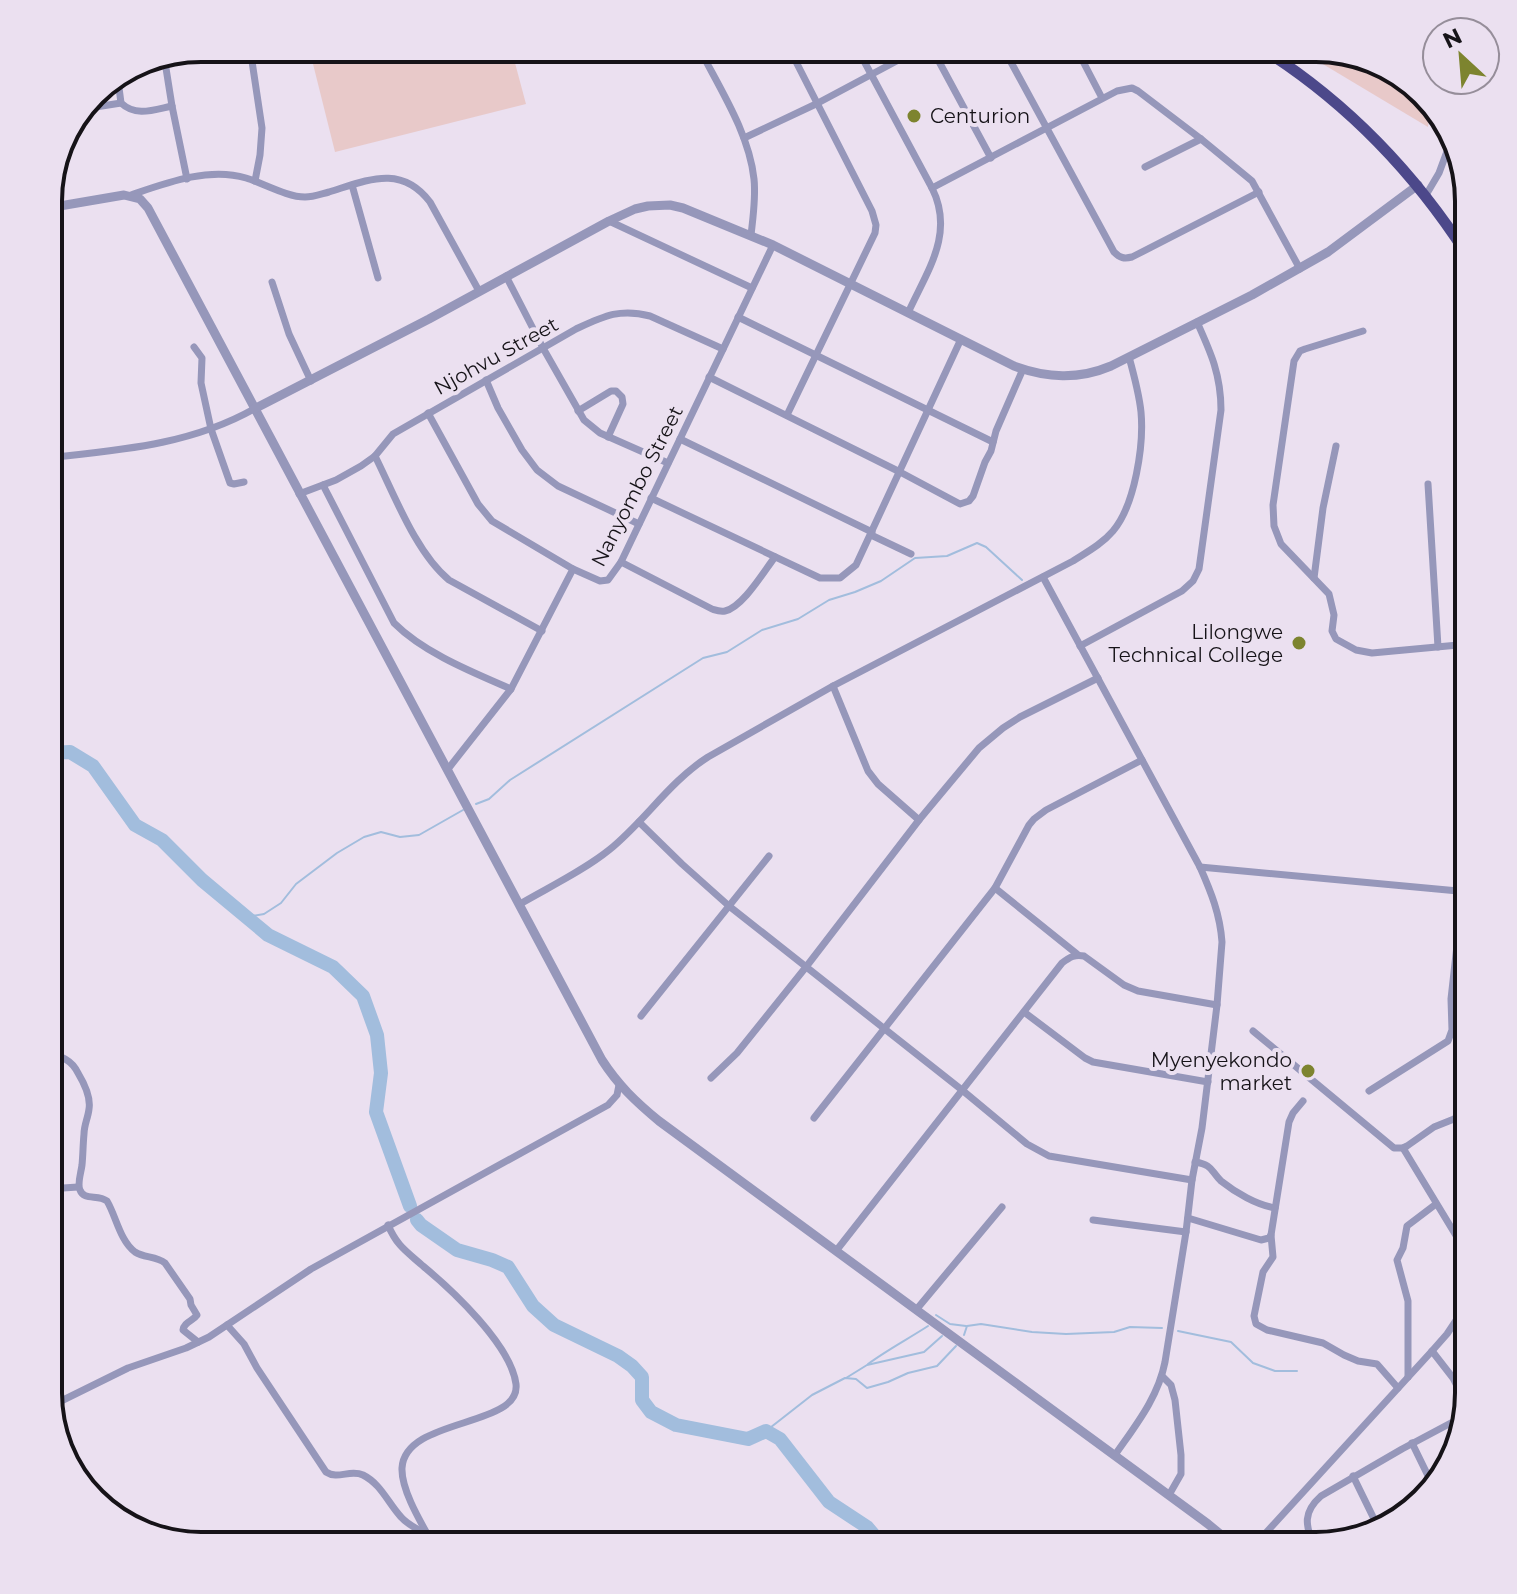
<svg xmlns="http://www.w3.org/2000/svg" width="1517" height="1594" viewBox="0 0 1517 1594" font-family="Montserrat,sans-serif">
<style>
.green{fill:#e8c9c9}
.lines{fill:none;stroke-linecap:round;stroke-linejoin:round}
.stream{stroke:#a2bddd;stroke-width:2}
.river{stroke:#a2bddd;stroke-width:14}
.minor{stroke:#9697ba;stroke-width:7}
.tertiary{stroke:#9697ba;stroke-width:9}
.trunk{stroke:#4c488a;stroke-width:11}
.poi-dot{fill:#7d842f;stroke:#ebe0f0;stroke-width:3}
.labels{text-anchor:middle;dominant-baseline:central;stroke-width:8;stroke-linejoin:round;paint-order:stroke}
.poi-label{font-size:20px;fill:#161318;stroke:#ebe0f0;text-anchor:end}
.street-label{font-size:20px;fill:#161318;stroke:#ebe0f0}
.rim{fill:none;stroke:#161318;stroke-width:4}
</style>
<rect width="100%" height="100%" fill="#ebe0f0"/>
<!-- green -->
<g class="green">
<path d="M309,48H511L526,104L335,152Z"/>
<path d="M1296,48H1325L1383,64L1431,101L1428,127Z"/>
</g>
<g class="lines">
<!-- stream -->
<g class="stream">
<path d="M476,804L489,799L510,780L703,658L727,652L762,630L798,619L829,600L855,592L881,581L915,558L947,556L977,543L986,547L1022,580"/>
<path d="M246,917L264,914L281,903L296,884L337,853L364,837L381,832L400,837L419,835L463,810"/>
<path d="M936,1315L950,1324L966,1326"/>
<path d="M1178,1331L1231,1342L1253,1363L1275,1371H1297"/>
<path d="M964,1335L967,1326L981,1324L1032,1332L1066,1334L1114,1332L1130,1327L1162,1328"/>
<path d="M868,1364C887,1350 908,1339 928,1326"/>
<path d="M846,1378L867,1365L924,1352L942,1336"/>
<path d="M766,1431L812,1395L845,1378L856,1379L867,1388L888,1382L908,1373L937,1366L956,1346"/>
</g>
<!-- river -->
<g class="river">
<path d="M48,753L70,752L93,766L135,825L162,840L202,880L268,935L333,967L363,996L377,1035L381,1073L376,1112L410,1206"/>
<path d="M417,1220L421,1225L457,1250L492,1260L508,1267L533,1306L554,1325L618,1356L632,1366L642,1377V1400L651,1412L676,1425L748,1439L766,1431L780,1439L829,1502L867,1527L883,1546"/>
</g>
<!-- minor -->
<g class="minor">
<path d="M250,48L262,128L260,155L255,181"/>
<path d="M699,48C720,89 749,133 754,179C756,198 753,217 751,235"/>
<path d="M857,48L932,188C955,234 927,271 908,313"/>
<path d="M922,48L927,49L936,56L991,158"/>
<path d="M1076,48L1102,98"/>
<path d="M1006,53L1114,252C1120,258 1124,259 1132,257L1259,192"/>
<path d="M165,62L172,106L187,179"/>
<path d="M118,80L121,103C136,117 153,110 172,106"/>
<path d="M83,109L121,103"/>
<path d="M744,138L816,104L921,48"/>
<path d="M1145,167L1201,139"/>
<path d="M51,180L57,206"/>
<path d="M352,185L378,278"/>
<path d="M932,188L1117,91L1132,88L1138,91L1201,139L1252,181L1300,269"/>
<path d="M131,195C166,183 208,167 246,178C263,183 287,197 305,197C313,197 321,194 329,192C368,180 401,164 430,202L479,291"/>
<path d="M1426,195L1439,173L1449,146"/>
<path d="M609,221L752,288"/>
<path d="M506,276L543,348L584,420L600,433L668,463"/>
<path d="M272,282L289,334L311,381"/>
<path d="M738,317L993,442"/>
<path d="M1363,331L1305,349L1300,351L1294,361L1273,505L1274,526L1281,544L1329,594L1334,615L1332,631L1336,639L1356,650L1372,653L1469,644"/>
<path d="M194,347L202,358L201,383L211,429L230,483L234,484L244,482"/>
<path d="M709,377L900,472L960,504L969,501L973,496L985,462L991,451L996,431L1023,369"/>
<path d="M486,380L498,408L522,450L537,470L558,486L639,524"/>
<path d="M578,411L611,391H616L622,397L623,404L608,437"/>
<path d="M428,413L478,504L492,521L573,569L600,581L608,580L621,562L773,245"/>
<path d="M787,415L875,233L876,225L872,211L789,48"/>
<path d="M680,439L872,532"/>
<path d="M375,456C394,494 416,553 449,580L542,631"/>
<path d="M48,458C120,450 190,445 254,409"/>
<path d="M1428,484L1438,647"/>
<path d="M323,485L394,623C424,653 472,672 511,689"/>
<path d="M299,494L336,480L361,466L375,456L393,434L576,329C604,316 620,308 650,316L723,349"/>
<path d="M651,498L820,578H840L856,565L961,339"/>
<path d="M871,535L911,554"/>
<path d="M621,562L712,609C718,611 720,612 725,611C743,607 764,571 775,557"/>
<path d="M1043,577L1200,867C1211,892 1220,914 1222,942L1217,1005L1202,1128L1192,1180L1186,1232L1165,1362C1158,1398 1135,1426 1115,1455"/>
<path d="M1314,578L1323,508L1336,446"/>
<path d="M1080,646L1182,591L1193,581L1199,569L1221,410C1221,375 1211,353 1197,322"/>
<path d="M833,686L868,771L878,784L919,820"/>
<path d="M448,769L511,689L573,569"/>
<path d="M639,822L682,864L729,906L962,1090L1027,1144L1049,1156L1192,1180"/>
<path d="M1200,867L1469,892"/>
<path d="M995,888L1077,954"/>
<path d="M520,904C549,887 583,871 609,850C645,821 669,782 708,757L833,686L1073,561C1087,552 1102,544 1113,531C1135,505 1144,445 1141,412C1139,393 1134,375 1129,357"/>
<path d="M1024,1012L1085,1058L1093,1062L1208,1082"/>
<path d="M641,1016L769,856"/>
<path d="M1253,1031L1394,1148H1403L1407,1146L1434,1127L1454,1119L1469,1107"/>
<path d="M48,1055C62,1055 72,1061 78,1073C84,1083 91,1097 89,1109C88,1118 84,1125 84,1134C83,1144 83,1155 82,1165C81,1173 77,1184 80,1190C84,1201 98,1194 107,1201C116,1216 120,1241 135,1252C144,1258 156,1256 165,1263L190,1299L191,1305L197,1315C193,1321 184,1322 183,1330L198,1342"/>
<path d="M711,1078L737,1053L806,967L919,820L979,748L1003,728L1020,717L1098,678"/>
<path d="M1369,1091L1448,1041L1452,1030L1451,999L1463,892"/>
<path d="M814,1118L995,888L1029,825L1034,819L1046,810L1142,760"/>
<path d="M1403,1148L1469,1257"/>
<path d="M1195,1162C1213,1165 1210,1170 1221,1181C1236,1193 1257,1205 1275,1208"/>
<path d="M48,1189L78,1187"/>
<path d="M1188,1218L1261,1240L1269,1238L1271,1235L1289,1122L1293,1113L1303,1101"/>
<path d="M1093,1220L1186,1232"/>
<path d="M388,1225C397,1246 406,1251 423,1266C452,1290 511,1345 516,1384C521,1428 405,1417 402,1468C401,1491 423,1526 434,1546"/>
<path d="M1271,1235L1273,1257L1263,1272L1254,1316L1256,1324L1267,1330L1323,1343L1344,1355L1358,1361L1377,1364L1398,1388"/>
<path d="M836,1251L1062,963C1070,957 1075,954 1084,956L1124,985L1138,991L1217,1005"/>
<path d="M916,1310L1002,1207"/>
<path d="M227,1325L244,1344L257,1368L326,1472C338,1480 350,1469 363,1475C381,1484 388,1503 401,1517C408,1525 419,1530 428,1535"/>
<path d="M1432,1351L1453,1378L1466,1404"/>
<path d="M1162,1376L1171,1385L1175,1400L1181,1455V1474L1169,1495"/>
<path d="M1408,1377V1301L1397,1260L1403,1248L1407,1226L1436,1204"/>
<path d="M53,1405L128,1368L186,1348L209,1337L311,1269L608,1105L617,1095L619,1085"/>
<path d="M1412,1443L1433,1486"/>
<path d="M1353,1476L1376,1523"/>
<path d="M1251,1546L1263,1536L1432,1351L1447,1334L1469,1301"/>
<path d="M1314,1546C1305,1525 1303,1512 1321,1496L1402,1449L1464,1416"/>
</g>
<!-- tertiary -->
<g class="tertiary">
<path d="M48,208L124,195L140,199L148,208L602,1060C618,1085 636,1102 659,1121L1208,1524L1225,1538L1231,1546"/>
<path d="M254,409L429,319L609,221L635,209L648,206L670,205L683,208L773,245L1014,366C1047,378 1078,380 1111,366L1252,295L1328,252L1418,185"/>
</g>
<!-- trunk -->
<path class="trunk" d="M1261,48C1347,102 1415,173 1469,258"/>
</g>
<!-- markers -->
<g class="poi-dot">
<circle cx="914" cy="116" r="8"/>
<circle cx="1299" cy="643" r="8"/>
<circle cx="1308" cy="1071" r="8"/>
</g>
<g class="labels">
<!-- poi labels -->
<g class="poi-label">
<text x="930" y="116" text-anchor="start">Centurion</text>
<text x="1283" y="632">Lilongwe<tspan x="1283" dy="23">Technical College</tspan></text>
<text x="1292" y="1060">Myenyekondo<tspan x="1292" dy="23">market</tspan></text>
</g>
<!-- street labels -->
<g class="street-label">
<text transform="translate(496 356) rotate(-29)">Njohvu Street</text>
<text transform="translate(637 486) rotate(-63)">Nanyombo Street</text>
</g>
</g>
<!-- crop -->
<path d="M0 0H1517V1594H0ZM201 62H1316A139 139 0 0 1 1455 201V1393A139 139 0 0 1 1316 1532H201A139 139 0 0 1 62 1393V201A139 139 0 0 1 201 62Z" fill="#ebe0f0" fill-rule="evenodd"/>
<path class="rim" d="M201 62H1316A139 139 0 0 1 1455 201V1393A139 139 0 0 1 1316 1532H201A139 139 0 0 1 62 1393V201A139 139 0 0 1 201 62Z"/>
<!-- north arrow -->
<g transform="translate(1461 56) rotate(334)"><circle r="38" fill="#ebe0f0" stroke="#968e9a" stroke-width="2"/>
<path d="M0-6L14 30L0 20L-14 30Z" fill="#7d842f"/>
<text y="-12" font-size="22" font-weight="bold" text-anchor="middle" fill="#161318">N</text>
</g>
</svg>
